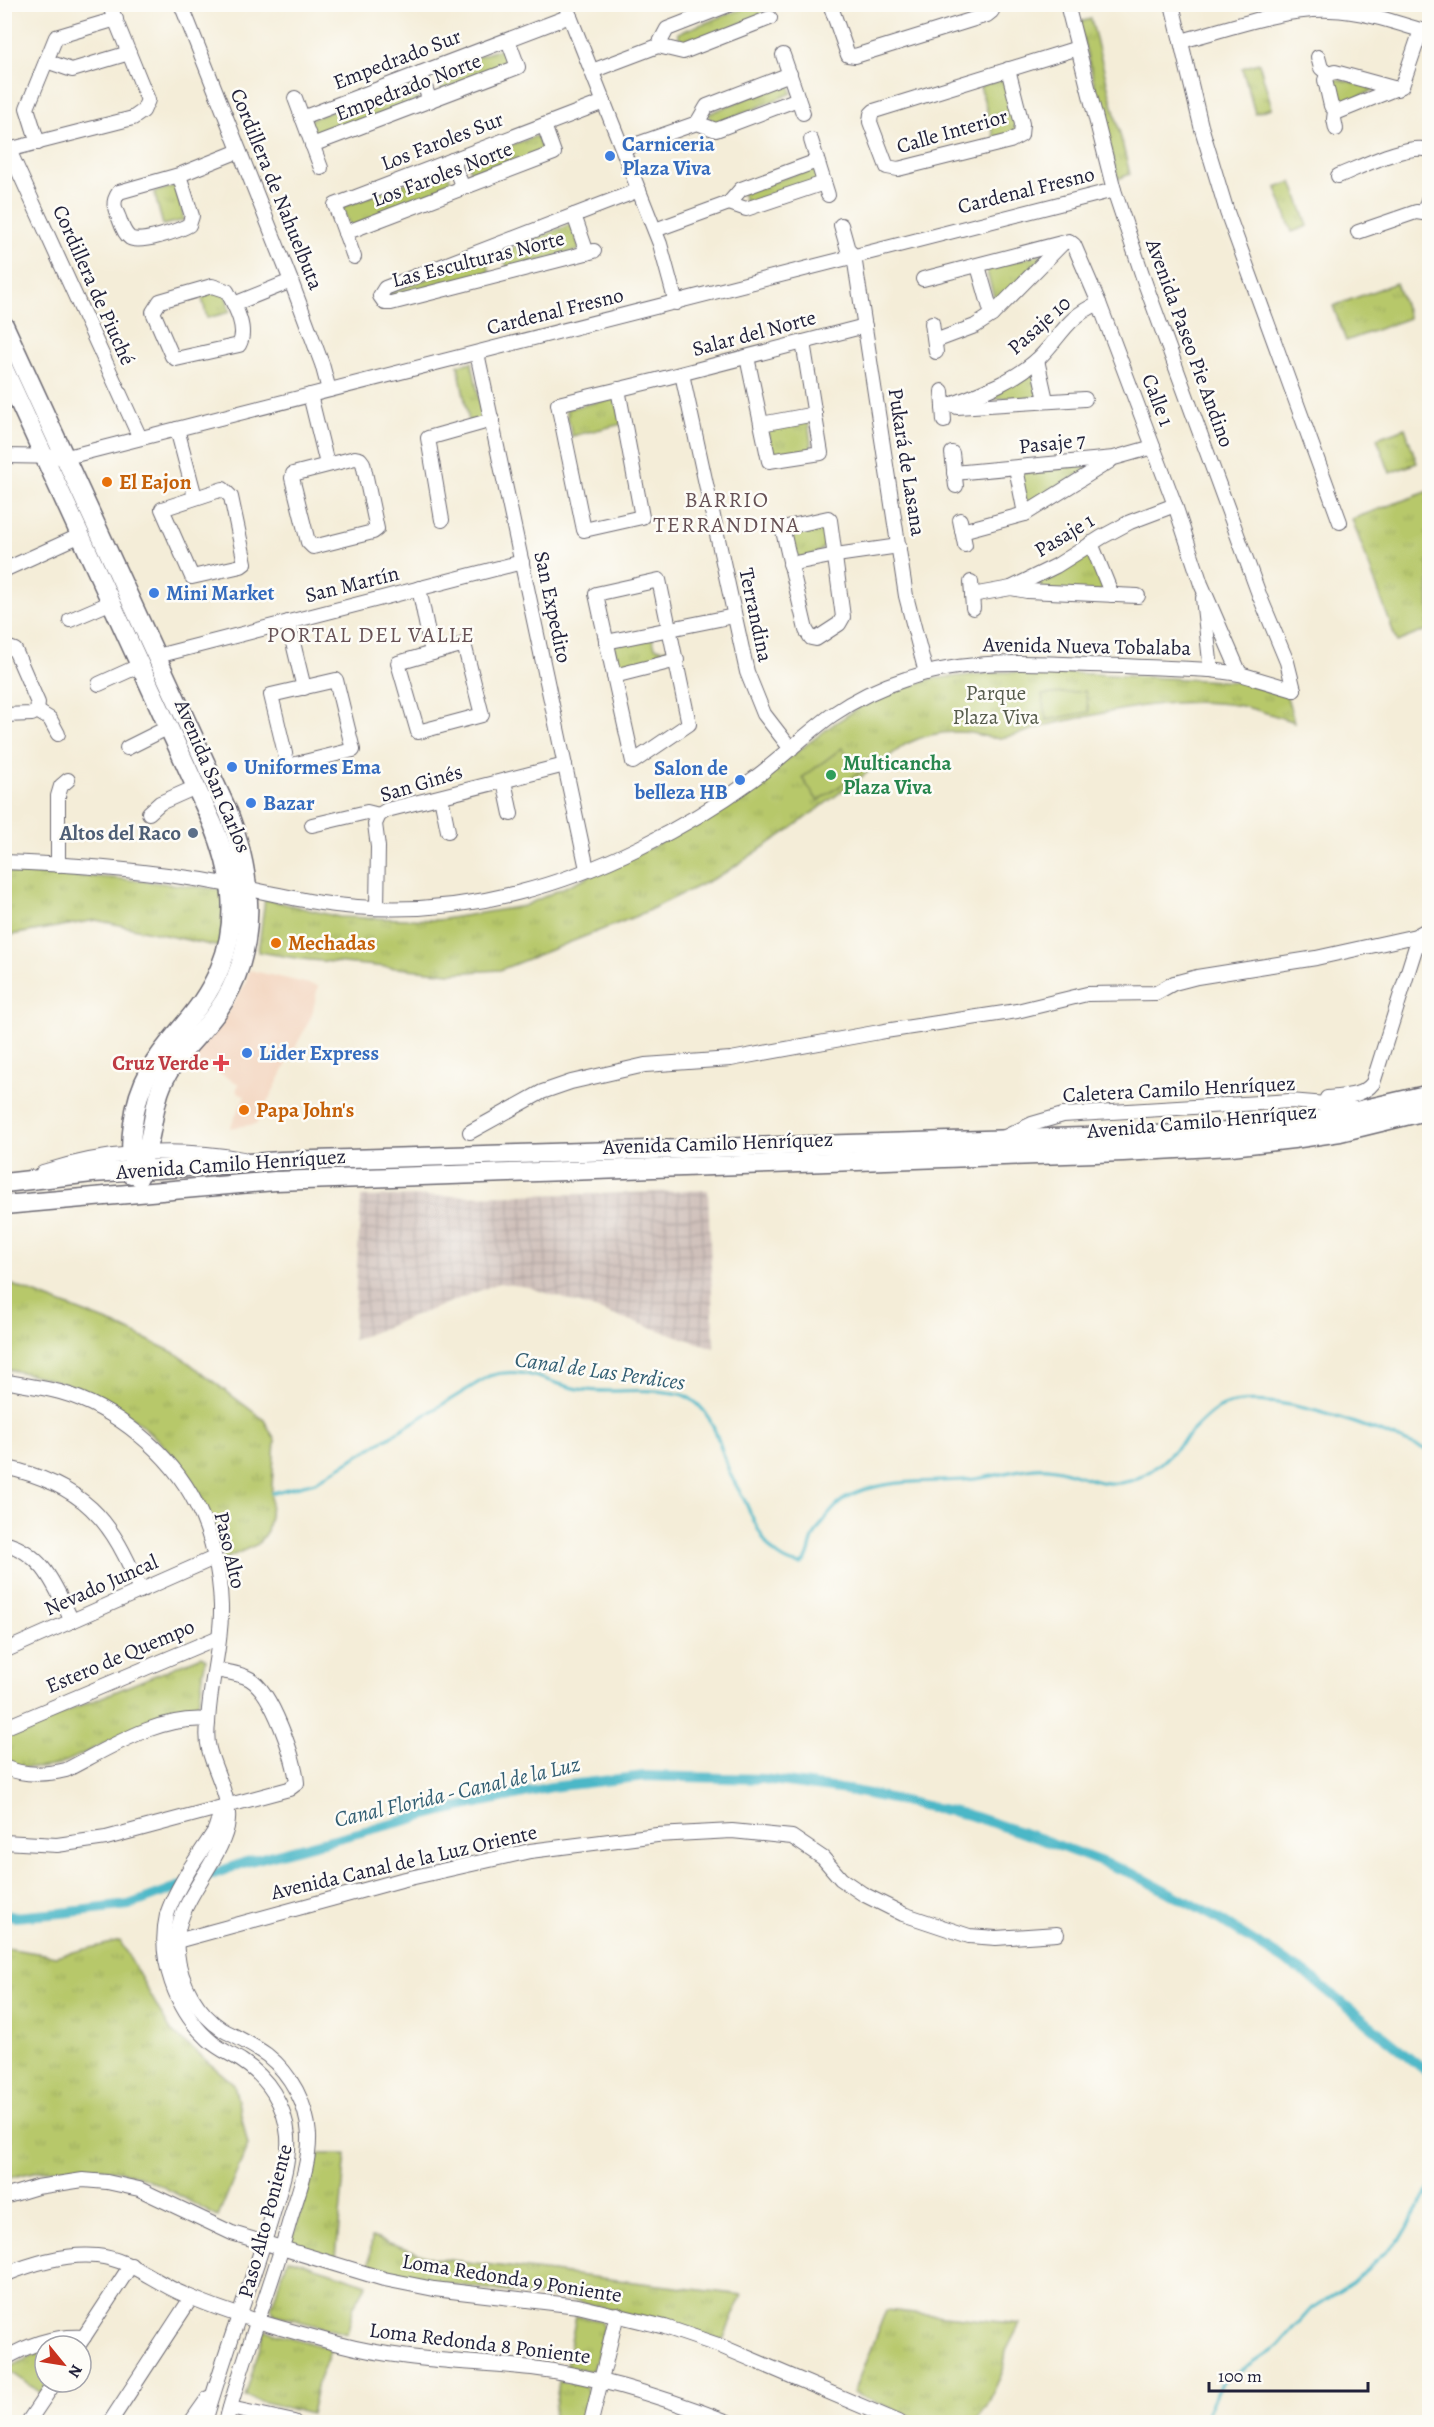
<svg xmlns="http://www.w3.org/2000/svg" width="1434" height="2427" viewBox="0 0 1434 2427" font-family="Alegreya,serif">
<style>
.built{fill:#f3d4be}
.industrial{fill:url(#industrial-grid)}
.grass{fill:url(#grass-tufts);stroke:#6c7553;stroke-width:1.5}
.pitch{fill:#b7c86b;stroke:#6c7553;stroke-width:1.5}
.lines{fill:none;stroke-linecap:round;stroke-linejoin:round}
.stream{stroke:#4bb7c7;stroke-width:3}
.canal{stroke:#4bb7c7;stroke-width:10}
.minor-casing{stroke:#6c6972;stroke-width:16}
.major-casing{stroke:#6c6972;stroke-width:21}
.minor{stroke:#fff;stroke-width:14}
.major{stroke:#fff;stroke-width:18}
.shop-dot{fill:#3f7fe0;stroke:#fdfcf7;stroke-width:2}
.food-dot{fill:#e8710a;stroke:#fdfcf7;stroke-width:2}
.leisure-dot{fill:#2e9e5b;stroke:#fdfcf7;stroke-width:2}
.service-dot{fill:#5c6f8a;stroke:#fdfcf7;stroke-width:2}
.health-dot{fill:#e0444e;stroke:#fdfcf7;stroke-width:2}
.labels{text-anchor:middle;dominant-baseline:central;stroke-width:5;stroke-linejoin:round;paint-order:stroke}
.street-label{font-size:21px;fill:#22223b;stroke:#fdfcf7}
.shop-label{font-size:21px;font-weight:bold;fill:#366cbe;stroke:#fdfcf7;text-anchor:start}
.food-label{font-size:21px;font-weight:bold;fill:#c56008;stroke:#fdfcf7;text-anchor:start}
.park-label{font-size:21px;fill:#565c4c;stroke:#fdfcf7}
.leisure-label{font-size:21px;font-weight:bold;fill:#27864d;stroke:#fdfcf7;text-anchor:start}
.service-label{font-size:21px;font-weight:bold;fill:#4e5e75;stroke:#fdfcf7;text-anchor:end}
.health-label{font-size:21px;font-weight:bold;fill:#be3a42;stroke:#fdfcf7;text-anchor:end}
.neighbourhood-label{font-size:22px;letter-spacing:1.5px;fill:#675256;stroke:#fdfcf7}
.water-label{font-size:22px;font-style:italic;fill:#325e73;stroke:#fdfcf7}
</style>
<defs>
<pattern id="industrial-grid" width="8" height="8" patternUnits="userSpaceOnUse" patternTransform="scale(1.5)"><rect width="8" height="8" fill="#cfc0ba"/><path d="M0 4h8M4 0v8" fill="none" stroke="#b1a5a1"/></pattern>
<pattern id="grass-tufts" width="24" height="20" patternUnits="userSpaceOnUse" patternTransform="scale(1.5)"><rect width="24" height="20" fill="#b7c86b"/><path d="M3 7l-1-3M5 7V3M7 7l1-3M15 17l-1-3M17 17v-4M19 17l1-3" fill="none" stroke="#9dac5e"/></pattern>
</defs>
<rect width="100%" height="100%" fill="#fdfcf7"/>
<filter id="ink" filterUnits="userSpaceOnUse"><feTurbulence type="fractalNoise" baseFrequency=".0167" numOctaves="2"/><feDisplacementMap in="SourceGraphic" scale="12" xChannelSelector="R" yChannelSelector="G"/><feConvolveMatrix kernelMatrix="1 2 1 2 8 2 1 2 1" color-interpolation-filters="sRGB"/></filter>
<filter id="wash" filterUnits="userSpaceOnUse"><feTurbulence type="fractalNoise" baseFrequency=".008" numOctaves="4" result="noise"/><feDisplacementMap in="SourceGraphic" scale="24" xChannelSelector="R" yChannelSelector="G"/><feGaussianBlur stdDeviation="1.35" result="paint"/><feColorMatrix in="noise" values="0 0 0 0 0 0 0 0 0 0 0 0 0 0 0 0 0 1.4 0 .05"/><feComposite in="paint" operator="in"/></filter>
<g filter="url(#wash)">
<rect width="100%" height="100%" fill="#f4edd8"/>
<!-- built -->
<path class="built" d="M249,970L318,986L312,1015L256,1124L230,1128L245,1096L236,1091L239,1084L192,1059L222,1022L245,984Z"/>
<!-- industrial -->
<path class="industrial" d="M708,1190L714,1348L528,1287L499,1283L353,1340L361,1197L600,1194Z"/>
<!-- grass -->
<g class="grass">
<path d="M753,5H759L763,16L682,46L678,33Z"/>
<path d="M1091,19L1130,174L1118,179L1079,22Z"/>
<path d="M505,47L511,65L442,90L435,72Z"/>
<path d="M1259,63L1272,108L1255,113L1242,68Z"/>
<path d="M1330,78L1380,87L1337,107Z"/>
<path d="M1004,79L1017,129L1014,133L995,139L980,86Z"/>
<path d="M412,81L419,100L316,139L309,120Z"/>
<path d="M788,81L792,93L713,126L708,114Z"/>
<path d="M537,136L543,153L474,179L467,161Z"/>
<path d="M817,167L821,181L747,206L742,192Z"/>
<path d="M446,168L453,188L350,227L342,207Z"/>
<path d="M1292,182L1308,226L1292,232L1276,188Z"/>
<path d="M176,186L184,220L163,225L154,192Z"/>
<path d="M572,224L580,250L508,268L501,252Z"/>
<path d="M1046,253L996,304L986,269Z"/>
<path d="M485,258L490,272L389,297L388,293Z"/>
<path d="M1396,283L1409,318L1346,341L1333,306Z"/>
<path d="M224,288L230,312L207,318L201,294Z"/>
<path d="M472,362L483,420L469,422L458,365Z"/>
<path d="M1033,368L1041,397L972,399Z"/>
<path d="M616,398L622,424L572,436L566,409Z"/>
<path d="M808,422L812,450L773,457L767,430Z"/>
<path d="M1405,428L1417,463L1390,473L1377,438Z"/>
<path d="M1099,462L1027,505L1019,473Z"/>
<path d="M1429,491V629L1397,642L1352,519Z"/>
<path d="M827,521C827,552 824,553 794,559L788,529Z"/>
<path d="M1092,546L1112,596L1013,589Z"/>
<path d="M651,635L655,647L663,650L668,648L669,657L619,671L613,643Z"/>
<path d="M1003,672L1072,673L1240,682L1286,693L1294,722C1276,716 1259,710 1241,706C1181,695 1115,710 1056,723C1037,727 1019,736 999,738C990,739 981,735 972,733C949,730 926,734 906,744L788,831L723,874L639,915L500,970L450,973L301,959L258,952L265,899L339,917L438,920L524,906L652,847L731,802L835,723L860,707L907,687L929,679Z"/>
<path d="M4,872L113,878L227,890L220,947L96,920L5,936Z"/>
<path d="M5,1282L116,1325L177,1354L264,1420L275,1440L270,1516L267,1531L258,1544L223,1560C217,1532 203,1495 186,1472C168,1447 126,1407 97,1395C68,1382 36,1375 5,1369Z"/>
<path d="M202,1656L206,1660C201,1676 203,1699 193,1711L148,1723L59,1765L38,1768L22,1767L5,1761V1737Z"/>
<path d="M120,1941L171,2031L234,2084L248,2145L218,2217C194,2205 163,2184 139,2176C97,2162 46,2167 5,2179V1948L56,1956Z"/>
<path d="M319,2154H346L336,2257L296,2245L292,2240Z"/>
<path d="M372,2237L434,2258L742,2295L723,2340L578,2301L441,2283L369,2265Z"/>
<path d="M288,2258L367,2284L354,2306L347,2334L274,2314L271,2308Z"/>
<path d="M886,2310L1020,2324L1006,2351L1003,2371L986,2408L975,2422H920L910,2416L853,2393Z"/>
<path d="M576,2316L601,2321L604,2328L594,2369L589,2371L566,2367Z"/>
<path d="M265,2330L331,2349L318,2382L311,2414L245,2397Z"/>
<path d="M45,2349V2382H48L41,2393L7,2369Z"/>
<path d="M559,2381L585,2386L588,2394L581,2422H553Z"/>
</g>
<!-- pitch -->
<g class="pitch">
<path d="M1085,691L1089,712L1047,720L1042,695Z"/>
<path d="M842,748L860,772L818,801L802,778Z"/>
</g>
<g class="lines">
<!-- stream -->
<g class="stream">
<path d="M272,1493L315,1482L489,1376C524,1365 546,1383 578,1389C607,1394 636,1388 665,1392C671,1393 678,1393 683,1395C713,1406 719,1445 729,1471C733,1481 739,1490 744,1499C757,1526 766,1560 801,1565C809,1559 809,1550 812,1541C817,1528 831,1510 842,1501C849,1495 865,1489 875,1487C907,1479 942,1483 975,1479C1001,1476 1029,1464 1055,1469C1082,1474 1101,1489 1130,1481C1165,1470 1185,1433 1213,1412C1257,1378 1382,1433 1430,1451"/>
<path d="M1203,2422L1222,2383L1279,2345L1310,2310L1352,2283L1400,2239L1430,2189"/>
</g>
<!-- canal -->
<path class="canal" d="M4,1914L14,1917L61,1913L129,1905L246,1862L446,1810L551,1787L645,1776L763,1779L854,1791L969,1815L1038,1838L1136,1875L1215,1917L1308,1975L1430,2074"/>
</g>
</g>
<g filter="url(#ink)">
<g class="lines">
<defs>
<g id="minor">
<path d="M181,4L291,281L322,364L329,390"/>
<path d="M565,4L660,244L676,303"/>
<path d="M830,4L848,55L855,56L987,15L992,11V4"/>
<path d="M1067,4L1114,190L1145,283L1260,597L1287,662L1294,690"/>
<path d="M1172,4L1201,126L1227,212L1340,522"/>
<path d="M1181,41C1228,29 1282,8 1330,10C1364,11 1397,23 1430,33"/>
<path d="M658,46L683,52L770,18"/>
<path d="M658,46L667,29L731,4"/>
<path d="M783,55L803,113"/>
<path d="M1318,57L1321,68L1328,74"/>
<path d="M46,61L72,70L129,53"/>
<path d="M1008,69L1022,124L1021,135L1010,141L898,169L887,167L870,122L871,114L874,111L1078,48"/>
<path d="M592,71L658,46"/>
<path d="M420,73L430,101"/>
<path d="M1397,89L1335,72L1328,74L1325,80L1331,106L1338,112L1402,86L1421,30"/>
<path d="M295,98L321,168"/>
<path d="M1335,111L1334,119L1336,129"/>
<path d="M302,118L570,16"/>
<path d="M697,123L707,106L790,74"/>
<path d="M697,123L716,130L798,99"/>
<path d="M811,140L828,195"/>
<path d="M38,143L27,108L56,37L116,19"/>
<path d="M312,145L518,67L508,40"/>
<path d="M623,149L697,123"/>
<path d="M9,150L140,438"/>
<path d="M4,151L133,118L143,111L148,100L109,4"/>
<path d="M452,160L463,188"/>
<path d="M179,175L192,216L189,225C178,231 140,244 130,238C124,234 121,224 119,218C114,207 112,202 119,192L179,175L239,151"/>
<path d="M1338,176C1361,167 1406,143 1430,150"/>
<path d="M729,203L746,209L824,183"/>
<path d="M729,203L741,189L817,161"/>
<path d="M1424,212L1430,194"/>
<path d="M574,215L587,253"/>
<path d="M841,225L848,250L854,256L906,596L926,673"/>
<path d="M655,230L729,203"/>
<path d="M1358,232L1416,212L1430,214"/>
<path d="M345,233L554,153L544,125"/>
<path d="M594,251L391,303H385L380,296L385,288L639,190"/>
<path d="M354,257L335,205L604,102"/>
<path d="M978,266L992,315"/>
<path d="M923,279L1069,241L1074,245L1099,303L1175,505L1201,584L1240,674"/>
<path d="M212,286L227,291C235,306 248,329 239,345L176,359L172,356L153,312L160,301Z"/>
<path d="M234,304L291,281"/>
<path d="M932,323L936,352"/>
<path d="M935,341L975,326L992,315L1062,244"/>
<path d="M477,353L587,869"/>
<path d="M747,357L769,461L821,453L803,342"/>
<path d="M1037,360L1046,400"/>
<path d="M682,374L747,672L764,714L791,749"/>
<path d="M618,389L642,517L584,530L558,404L653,381L865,326"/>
<path d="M942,391L944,421"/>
<path d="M310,395L327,464"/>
<path d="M957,407L1085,399"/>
<path d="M943,408C975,395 1012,383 1038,359C1062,336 1065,318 1099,303"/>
<path d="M761,424L815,414"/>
<path d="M177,429L195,497"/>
<path d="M952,453L956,486"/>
<path d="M4,456L66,457L79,454L1114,190"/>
<path d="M355,458L360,459L363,463L377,529L373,532L313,547L308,542L292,478L293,474Z"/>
<path d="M1016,468L1025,514"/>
<path d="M954,473L1114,458L1153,447"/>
<path d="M223,489L231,497L245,563L241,566L192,577L162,509Z"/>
<path d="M828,518L830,520L843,617L839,624L816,639L811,638L806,630L783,531L787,527Z"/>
<path d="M442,520L428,438L492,420"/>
<path d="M960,520L965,545"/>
<path d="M962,531L1025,514L1110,461"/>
<path d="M1091,543L1112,595"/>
<path d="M790,564L836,555L899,546"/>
<path d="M4,570L81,535"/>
<path d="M659,580L689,724L633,762L596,594Z"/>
<path d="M971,582L973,608"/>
<path d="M419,588L432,653"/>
<path d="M1011,588L1027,591L1138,596"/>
<path d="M972,595L1011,588L1056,566L1102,537L1130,522L1175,505"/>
<path d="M1203,598L1211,670"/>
<path d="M70,620L112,602"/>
<path d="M288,622L304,688"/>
<path d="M606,642L734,616"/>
<path d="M464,644L482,715L418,732L398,663Z"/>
<path d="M4,646L15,650L38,703L37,711"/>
<path d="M157,656L522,562"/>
<path d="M614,676L677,660"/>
<path d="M336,680L353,750L288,766L271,695Z"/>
<path d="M99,684L141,665"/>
<path d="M4,715L32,714L37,711L50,719L58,734"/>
<path d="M127,748L169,727"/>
<path d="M504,781L511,814"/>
<path d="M441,797L448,831"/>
<path d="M149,813L160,803L196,787"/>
<path d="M312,825L367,812L379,815"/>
<path d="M4,862C66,864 128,869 189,878C233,884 277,896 321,903C387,913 453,909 517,893C598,873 685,829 752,780C780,760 804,735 832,715C854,700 880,687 906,679C965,659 1028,662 1090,665C1130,666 1170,668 1211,670L1240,674L1294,690"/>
<path d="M58,865V796L61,786L68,780"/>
<path d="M377,908L378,847L375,824L379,815L387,810L565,765"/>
<path d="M1327,1098C1344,1096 1362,1097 1373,1083L1416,946V936"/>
<path d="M470,1132L542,1092L571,1082L645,1065L731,1059L885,1031L1017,1011L1087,994L1156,993L1174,983L1197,977L1316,958L1416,936L1430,928"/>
<path d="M1003,1138L1032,1124L1063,1115L1290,1101L1338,1105L1356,1110"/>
<path d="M43,1172C106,1151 178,1147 243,1159"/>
<path d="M4,1381C23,1385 42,1387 60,1392C114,1407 171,1453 196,1504C212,1534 220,1573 221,1606C222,1646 209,1685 208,1724C207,1732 207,1741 209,1749C215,1774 233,1800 227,1827C216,1871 172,1904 177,1952C180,1983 197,2013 223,2030C238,2038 253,2045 267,2055C291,2074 307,2104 309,2135C310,2164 298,2193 290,2220C271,2288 244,2354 226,2422"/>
<path d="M4,1467C81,1484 114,1519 140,1591"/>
<path d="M4,1543C45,1554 55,1587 72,1621"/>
<path d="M4,1651L214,1558"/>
<path d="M4,1728L219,1637"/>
<path d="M4,1767C24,1776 45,1775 66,1770C109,1748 159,1715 208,1720"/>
<path d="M4,1842L57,1845L106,1838L289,1789L297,1783C295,1759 272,1692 250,1679C240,1673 227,1672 215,1670"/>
<path d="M166,1944L401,1880L530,1851L657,1835L732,1831L792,1837L823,1858L841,1879L863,1894L903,1914L969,1936L996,1938L1057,1934"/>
<path d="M4,2197L37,2187L83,2180L107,2182L139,2189L232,2233L384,2279L434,2289L578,2306L665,2327L718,2345L899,2422"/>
<path d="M4,2275C33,2263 66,2253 97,2256C130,2259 154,2282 183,2294C233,2316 287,2330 339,2344C403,2361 467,2361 532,2368C599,2376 666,2398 728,2422"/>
<path d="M78,2346L131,2265"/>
<path d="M4,2359C28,2345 56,2335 84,2337"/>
<path d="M230,2408L294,2422"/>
<path d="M28,2422L55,2382"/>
<path d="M110,2422L191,2298"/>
<path d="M191,2422L208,2398"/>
<path d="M205,2422C224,2354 250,2288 271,2220C279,2192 290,2164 288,2136C285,2104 268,2078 242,2061C231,2054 218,2049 208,2039C176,2010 157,1958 167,1915C171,1900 181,1884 189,1870C197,1857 206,1845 214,1832C219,1822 218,1812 227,1804"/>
<path d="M591,2422L617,2314"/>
</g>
<g id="major">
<path d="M4,325L229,814C254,881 260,950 217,1012C199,1037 174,1056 162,1085C149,1114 156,1151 131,1174"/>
<path d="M4,369L212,822C232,870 240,919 220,968C195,1031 141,1049 133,1124C130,1144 130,1160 139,1177"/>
<path d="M4,1183L92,1173L281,1161L1217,1133L1304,1123L1430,1094"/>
<path d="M4,1205L275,1181L1123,1152L1231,1146L1293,1139L1340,1132L1430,1110"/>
</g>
</defs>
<!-- minor casing -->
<use href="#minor" class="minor-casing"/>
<!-- major casing -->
<use href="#major" class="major-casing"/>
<!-- minor -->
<use href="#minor" class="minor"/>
<!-- major -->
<use href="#major" class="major"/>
</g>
</g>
<!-- markers -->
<g class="shop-dot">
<circle cx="610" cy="156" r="6"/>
<circle cx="154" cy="593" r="6"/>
<circle cx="232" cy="767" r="6"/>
<circle cx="740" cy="780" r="6"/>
<circle cx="251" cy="803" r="6"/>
<circle cx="247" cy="1053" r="6"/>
</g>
<g class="food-dot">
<circle cx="107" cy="482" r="6"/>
<circle cx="276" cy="943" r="6"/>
<circle cx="244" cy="1110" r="6"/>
</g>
<circle class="leisure-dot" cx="831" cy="775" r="6"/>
<circle class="service-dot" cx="193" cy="833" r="6"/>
<path class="health-dot" d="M218 1054h6v6h6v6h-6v6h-6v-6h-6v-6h6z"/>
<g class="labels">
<!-- street labels -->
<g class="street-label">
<text transform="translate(397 59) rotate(-21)">Empedrado Sur</text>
<text transform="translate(408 87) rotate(-21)">Empedrado Norte</text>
<text transform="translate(952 131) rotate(-16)">Calle Interior</text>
<text transform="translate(442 141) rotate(-21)">Los Faroles Sur</text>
<text transform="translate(442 174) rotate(-21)">Los Faroles Norte</text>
<text transform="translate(277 189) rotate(68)">Cordillera de Nahuelbuta</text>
<text transform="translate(1026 190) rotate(-14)">Cardenal Fresno</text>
<text transform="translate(478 259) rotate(-14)">Las Esculturas Norte</text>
<text transform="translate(94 285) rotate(66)">Cordillera de Piuché</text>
<text transform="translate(555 311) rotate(-14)">Cardenal Fresno</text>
<text transform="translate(1039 325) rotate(-42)">Pasaje 10</text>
<text transform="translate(754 333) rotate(-15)">Salar del Norte</text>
<text transform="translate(1190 343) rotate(70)">Avenida Paseo Pie Andino</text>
<text transform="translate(1158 400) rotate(69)">Calle 1</text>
<text transform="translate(1052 443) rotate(-6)">Pasaje 7</text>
<text transform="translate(907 462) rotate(81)">Pukará de Lasana</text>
<text transform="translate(1064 535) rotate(-31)">Pasaje 1</text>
<text transform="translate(352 584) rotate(-14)">San Martín</text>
<text transform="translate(553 607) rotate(78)">San Expedito</text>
<text transform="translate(756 615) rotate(78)">Terrandina</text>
<text transform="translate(1087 646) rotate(1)">Avenida Nueva Tobalaba</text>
<text transform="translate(213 776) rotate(67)">Avenida San Carlos</text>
<text transform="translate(421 783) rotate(-17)">San Ginés</text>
<text transform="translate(1179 1089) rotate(-3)">Caletera Camilo Henríquez</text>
<text transform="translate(1202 1121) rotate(-5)">Avenida Camilo Henríquez</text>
<text transform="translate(718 1143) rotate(-2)">Avenida Camilo Henríquez</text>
<text transform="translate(231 1164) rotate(-4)">Avenida Camilo Henríquez</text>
<text transform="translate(230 1550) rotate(77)">Paso Alto</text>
<text transform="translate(101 1585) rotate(-24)">Nevado Juncal</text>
<text transform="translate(120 1656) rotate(-23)">Estero de Quempo</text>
<text transform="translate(404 1862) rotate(-13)">Avenida Canal de la Luz Oriente</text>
<text transform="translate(265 2221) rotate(-75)">Paso Alto Poniente</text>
<text transform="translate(512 2278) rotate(9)">Loma Redonda 9 Poniente</text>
<text transform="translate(480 2343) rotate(7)">Loma Redonda 8 Poniente</text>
</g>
<!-- shop labels -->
<g class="shop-label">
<text x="622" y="144">Carniceria<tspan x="622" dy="24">Plaza Viva</tspan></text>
<text x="166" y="593">Mini Market</text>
<text x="244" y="767">Uniformes Ema</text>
<text x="728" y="768" text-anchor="end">Salon de<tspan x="728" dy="24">belleza HB</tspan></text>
<text x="263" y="803">Bazar</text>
<text x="259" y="1053">Lider Express</text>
</g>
<!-- food labels -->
<g class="food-label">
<text x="119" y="482">El Eajon</text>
<text x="288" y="943">Mechadas</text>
<text x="256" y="1110">Papa John's</text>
</g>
<!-- park labels -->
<g class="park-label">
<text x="996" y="693">Parque<tspan x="996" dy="24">Plaza Viva</tspan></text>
</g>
<!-- leisure labels -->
<g class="leisure-label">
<text x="843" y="763">Multicancha<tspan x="843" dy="24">Plaza Viva</tspan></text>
</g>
<!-- service labels -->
<g class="service-label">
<text x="181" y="833">Altos del Raco</text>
</g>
<!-- health labels -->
<g class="health-label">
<text x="209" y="1063">Cruz Verde</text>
</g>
<!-- neighbourhood labels -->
<g class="neighbourhood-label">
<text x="727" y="500">BARRIO<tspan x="727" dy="25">TERRANDINA</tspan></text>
<text x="371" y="635">PORTAL DEL VALLE</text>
</g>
<!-- water labels -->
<g class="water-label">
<text transform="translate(600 1371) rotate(8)">Canal de Las Perdices</text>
<text transform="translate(457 1792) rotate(-13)">Canal Florida - Canal de la Luz</text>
</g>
</g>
<!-- margin -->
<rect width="1434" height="2427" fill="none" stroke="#fdfcf7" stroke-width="24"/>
<!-- north arrow -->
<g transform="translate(63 2364) rotate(120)"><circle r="28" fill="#fdfcf7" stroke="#a5a5ac" stroke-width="1.5"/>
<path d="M0-4.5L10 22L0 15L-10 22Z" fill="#c8321e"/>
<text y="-9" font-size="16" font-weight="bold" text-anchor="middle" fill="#22223b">N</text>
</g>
<!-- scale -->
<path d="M1209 2382v9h159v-9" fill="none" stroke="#22223b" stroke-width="3"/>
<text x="1218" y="2382" font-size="18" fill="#22223b" stroke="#fdfcf7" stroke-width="4.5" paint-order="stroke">100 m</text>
</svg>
